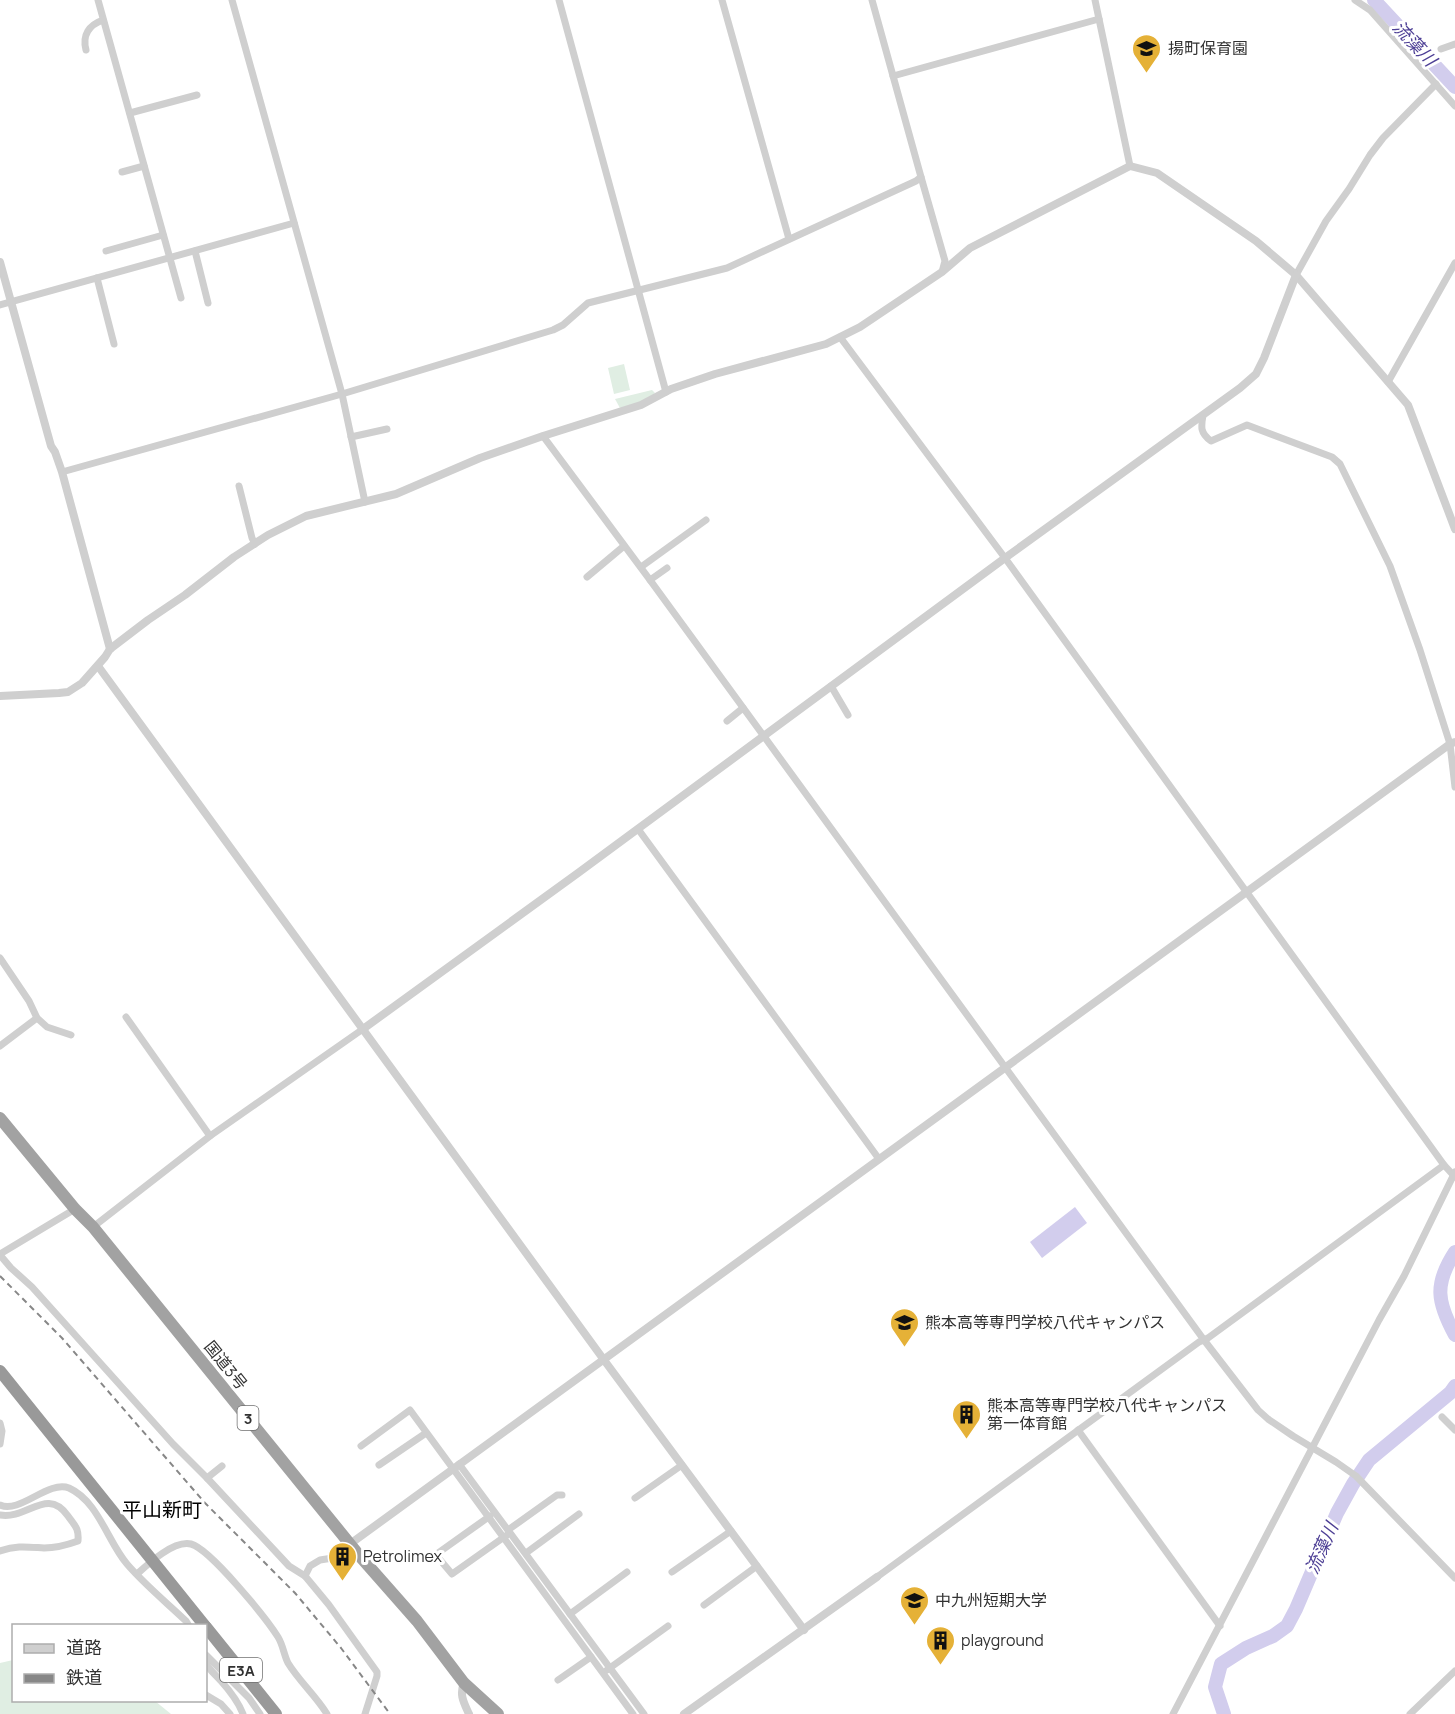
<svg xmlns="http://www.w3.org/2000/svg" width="1455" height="1714" viewBox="0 0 1455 1714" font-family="Manrope,'Noto Sans JP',sans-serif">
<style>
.green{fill:#e0eee3}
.water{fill:#d2cded}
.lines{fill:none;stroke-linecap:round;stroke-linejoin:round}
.river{stroke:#d2cded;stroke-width:14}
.minor{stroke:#cfcfcf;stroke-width:7}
.tertiary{stroke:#cfcfcf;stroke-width:8}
.trunk{stroke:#a2a2a2;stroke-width:12}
.motorway{stroke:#999;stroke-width:12}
.rail{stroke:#878787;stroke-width:2;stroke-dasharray:6 4.5;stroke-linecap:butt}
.labels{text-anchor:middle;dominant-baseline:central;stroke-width:6;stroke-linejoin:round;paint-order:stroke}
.shield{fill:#fff;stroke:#707070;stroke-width:1.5}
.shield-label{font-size:15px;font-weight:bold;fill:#323232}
.poi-label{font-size:16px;fill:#323232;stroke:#fff;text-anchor:start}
.street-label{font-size:16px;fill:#323232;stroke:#fff}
.water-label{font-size:18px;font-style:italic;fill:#4d3f95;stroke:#fff}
.quarter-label{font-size:20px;fill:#000;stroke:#fff}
</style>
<rect width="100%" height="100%" fill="#fff"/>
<!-- green -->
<g class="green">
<path d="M624,364L630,390L614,394L608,368Z"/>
<path d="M652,390L655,393L653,395L640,402L620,408L615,399Z"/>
<path d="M13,1660L14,1700L155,1701L171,1714H0V1663Z"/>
</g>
<!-- water -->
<path class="water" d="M1075,1207L1087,1223L1042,1258L1030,1242Z"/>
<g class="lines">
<!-- river -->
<g class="river">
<path d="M1374,0L1455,87"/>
<path d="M1455,1252C1434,1284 1437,1302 1455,1335"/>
<path d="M1224,1714L1215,1687L1221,1664L1246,1648L1273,1636L1287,1626L1296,1609L1337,1513L1353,1484L1369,1460L1450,1393L1455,1386"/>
</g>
<!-- minor -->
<g class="minor">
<path d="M98,0L181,298"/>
<path d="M232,0L342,394L365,502"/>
<path d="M559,0L666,392"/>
<path d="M722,0L789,239"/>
<path d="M1095,0L1130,166"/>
<path d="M1355,0L1370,10L1455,106"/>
<path d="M1441,49L1455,44"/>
<path d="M86,50C82,35 89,25 103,20"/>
<path d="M893,76L1099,19"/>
<path d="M130,113L197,95"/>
<path d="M122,172L144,166"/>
<path d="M921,177L945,261L942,272"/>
<path d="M106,251L163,235"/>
<path d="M195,251L208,303"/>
<path d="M1296,275L1326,221L1349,189L1370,155L1383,138L1436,84"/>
<path d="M97,278L114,344"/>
<path d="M0,305L294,223"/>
<path d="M840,337L1005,558L1444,1165L1455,1177"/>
<path d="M1388,382L1455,263"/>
<path d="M1203,415C1201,427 1200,433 1211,441L1247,425L1332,457L1340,464L1390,566L1420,650L1450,744L1455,787"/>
<path d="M543,436L650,580L1204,1340L1258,1410L1268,1419L1293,1436L1336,1462L1356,1476L1455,1578"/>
<path d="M351,437L387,429"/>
<path d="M62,472L342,394L553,330L563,325L588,303L727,268L916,181L921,177L872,0"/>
<path d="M239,486L252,538L255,544"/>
<path d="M641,567L706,520"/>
<path d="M587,577L624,546"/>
<path d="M650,580L667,568"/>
<path d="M831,686L848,715"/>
<path d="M727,721L743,708"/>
<path d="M638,829L879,1159"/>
<path d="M0,958L29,1001L37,1018L47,1027L71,1035"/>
<path d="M126,1017L210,1136"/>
<path d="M0,1046L37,1018"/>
<path d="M93,1227L210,1136L363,1029"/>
<path d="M0,1254L75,1209"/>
<path d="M0,1255L11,1268L32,1287L173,1444L207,1478L289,1566L305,1576"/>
<path d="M1442,1417L1455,1430"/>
<path d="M0,1423L2,1431L0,1444"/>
<path d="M1078,1430L1220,1626"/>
<path d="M361,1446L410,1410L633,1714"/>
<path d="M459,1464L644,1714"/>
<path d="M379,1465L426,1433"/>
<path d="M207,1478L222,1466"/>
<path d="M635,1498L682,1465"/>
<path d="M0,1505C20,1514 48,1480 69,1488C98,1501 108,1542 127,1564C144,1584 166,1602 186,1621L189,1626"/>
<path d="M0,1515C27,1520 47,1486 68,1516C75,1526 79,1528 78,1541C67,1545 56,1548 44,1548C28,1547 16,1545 0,1551"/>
<path d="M508,1530L557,1495H562"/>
<path d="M526,1553L579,1514"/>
<path d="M358,1554L320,1560L310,1566L305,1576L329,1605L377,1672V1676L365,1714"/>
<path d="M436,1555L452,1574L507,1535"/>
<path d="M431,1558L490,1516"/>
<path d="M672,1572L731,1531"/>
<path d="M137,1574C149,1563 174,1540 191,1544C210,1549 266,1618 278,1637C283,1645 284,1655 288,1663C299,1681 316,1696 327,1714"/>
<path d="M877,1577L1199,1342L1208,1338L1444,1165"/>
<path d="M704,1605L757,1566"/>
<path d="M570,1614L627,1572"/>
<path d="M206,1655L249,1698L260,1714"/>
<path d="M206,1663C209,1670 216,1675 221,1681C230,1691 238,1701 243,1714"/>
<path d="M607,1670L668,1626"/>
<path d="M558,1680L591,1657"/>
<path d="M206,1695L221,1704L230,1714"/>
<path d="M1173,1714L1379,1320L1404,1276L1455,1172"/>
<path d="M1410,1714L1455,1671"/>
</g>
<!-- tertiary -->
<g class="tertiary">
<path d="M0,262L51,446L55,452L62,472L110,649"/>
<path d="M98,666L604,1360L804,1630"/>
<path d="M0,696L59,693L68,692L82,683L105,657L110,649L148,620L185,595L234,557L268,535L306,516L396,494L480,458L543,436L641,405L671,389L715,374L826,344L860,327L942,272L970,248L1130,166L1157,173L1256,241L1296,275L1408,405L1455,529"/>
<path d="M363,1029L578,873L1005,558L1240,388L1256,374L1264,358L1296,275"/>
<path d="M350,1544L1450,744L1455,742"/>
<path d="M464,1683C459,1695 464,1703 469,1714"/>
<path d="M684,1714L877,1577"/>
</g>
<!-- trunk -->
<path class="trunk" d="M0,1118L75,1209L93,1227L358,1554L417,1621L464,1683L498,1714"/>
<!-- motorway -->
<g class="motorway">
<path d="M0,1371L205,1626"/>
<path d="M206,1627L276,1714"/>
</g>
<!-- rail -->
<path class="rail" d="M0,1276L62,1338L205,1503L295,1593L341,1648L390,1714"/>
</g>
<!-- icons -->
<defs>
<symbol id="school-pin" viewBox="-11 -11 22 30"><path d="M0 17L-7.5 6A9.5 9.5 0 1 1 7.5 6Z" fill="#e5b137" stroke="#fff"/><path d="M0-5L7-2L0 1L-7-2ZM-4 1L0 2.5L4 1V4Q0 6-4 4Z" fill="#111"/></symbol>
<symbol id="university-pin" viewBox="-11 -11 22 30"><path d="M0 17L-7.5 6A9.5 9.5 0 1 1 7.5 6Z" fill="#e5b137" stroke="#fff"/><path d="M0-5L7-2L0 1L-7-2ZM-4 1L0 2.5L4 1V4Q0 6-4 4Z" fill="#111"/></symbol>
<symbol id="building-pin" viewBox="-11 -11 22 30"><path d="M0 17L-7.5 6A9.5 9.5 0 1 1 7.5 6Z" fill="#e5b137" stroke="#fff"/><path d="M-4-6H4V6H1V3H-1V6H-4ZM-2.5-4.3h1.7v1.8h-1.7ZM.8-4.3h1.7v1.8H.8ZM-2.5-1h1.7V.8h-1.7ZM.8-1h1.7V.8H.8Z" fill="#111"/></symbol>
</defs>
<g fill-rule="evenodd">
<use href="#school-pin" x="1130" y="32" width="33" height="45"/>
<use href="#university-pin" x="888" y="1306" width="33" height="45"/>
<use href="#building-pin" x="950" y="1398" width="33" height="45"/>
<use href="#building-pin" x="326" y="1540" width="33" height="45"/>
<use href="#university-pin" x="898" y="1584" width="33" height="45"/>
<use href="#building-pin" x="924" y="1624" width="33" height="45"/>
</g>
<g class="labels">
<!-- shield labels -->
<g class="shield">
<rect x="237.5" y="1406" width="21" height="24" rx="4.5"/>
<rect x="220" y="1658" width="42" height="24" rx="4.5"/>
</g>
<g class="shield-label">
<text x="248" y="1418">3</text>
<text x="241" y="1670">E3A</text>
</g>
<!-- poi labels -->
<g class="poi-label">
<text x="1168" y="48">揚町保育園</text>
<text x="925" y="1322">熊本高等専門学校八代キャンパス</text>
<text x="987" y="1405">熊本高等専門学校八代キャンパス<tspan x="987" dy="18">第一体育館</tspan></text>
<text x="363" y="1556">Petrolimex</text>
<text x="935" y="1600">中九州短期大学</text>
<text x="961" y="1640">playground</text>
</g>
<!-- street labels -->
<g class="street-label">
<text transform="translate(226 1365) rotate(51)">国道3号</text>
</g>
<!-- water labels -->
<g class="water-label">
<text transform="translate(1415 43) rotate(47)">流藻川</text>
<text transform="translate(1321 1548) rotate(-66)">流藻川</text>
</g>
<!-- quarter labels -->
<g class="quarter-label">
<text x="162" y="1509">平山新町</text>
</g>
</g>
<!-- legend -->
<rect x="12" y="1624" width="195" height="78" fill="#ffffff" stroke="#adadad" stroke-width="1.5"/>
<rect x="24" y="1644" width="30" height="9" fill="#cfcfcf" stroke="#adadad" stroke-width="1.5"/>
<text x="66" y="1654" font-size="18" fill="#323232">道路</text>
<rect x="24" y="1674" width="30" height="9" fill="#878787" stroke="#adadad" stroke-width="1.5"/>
<text x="66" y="1684" font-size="18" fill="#323232">鉄道</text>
</svg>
